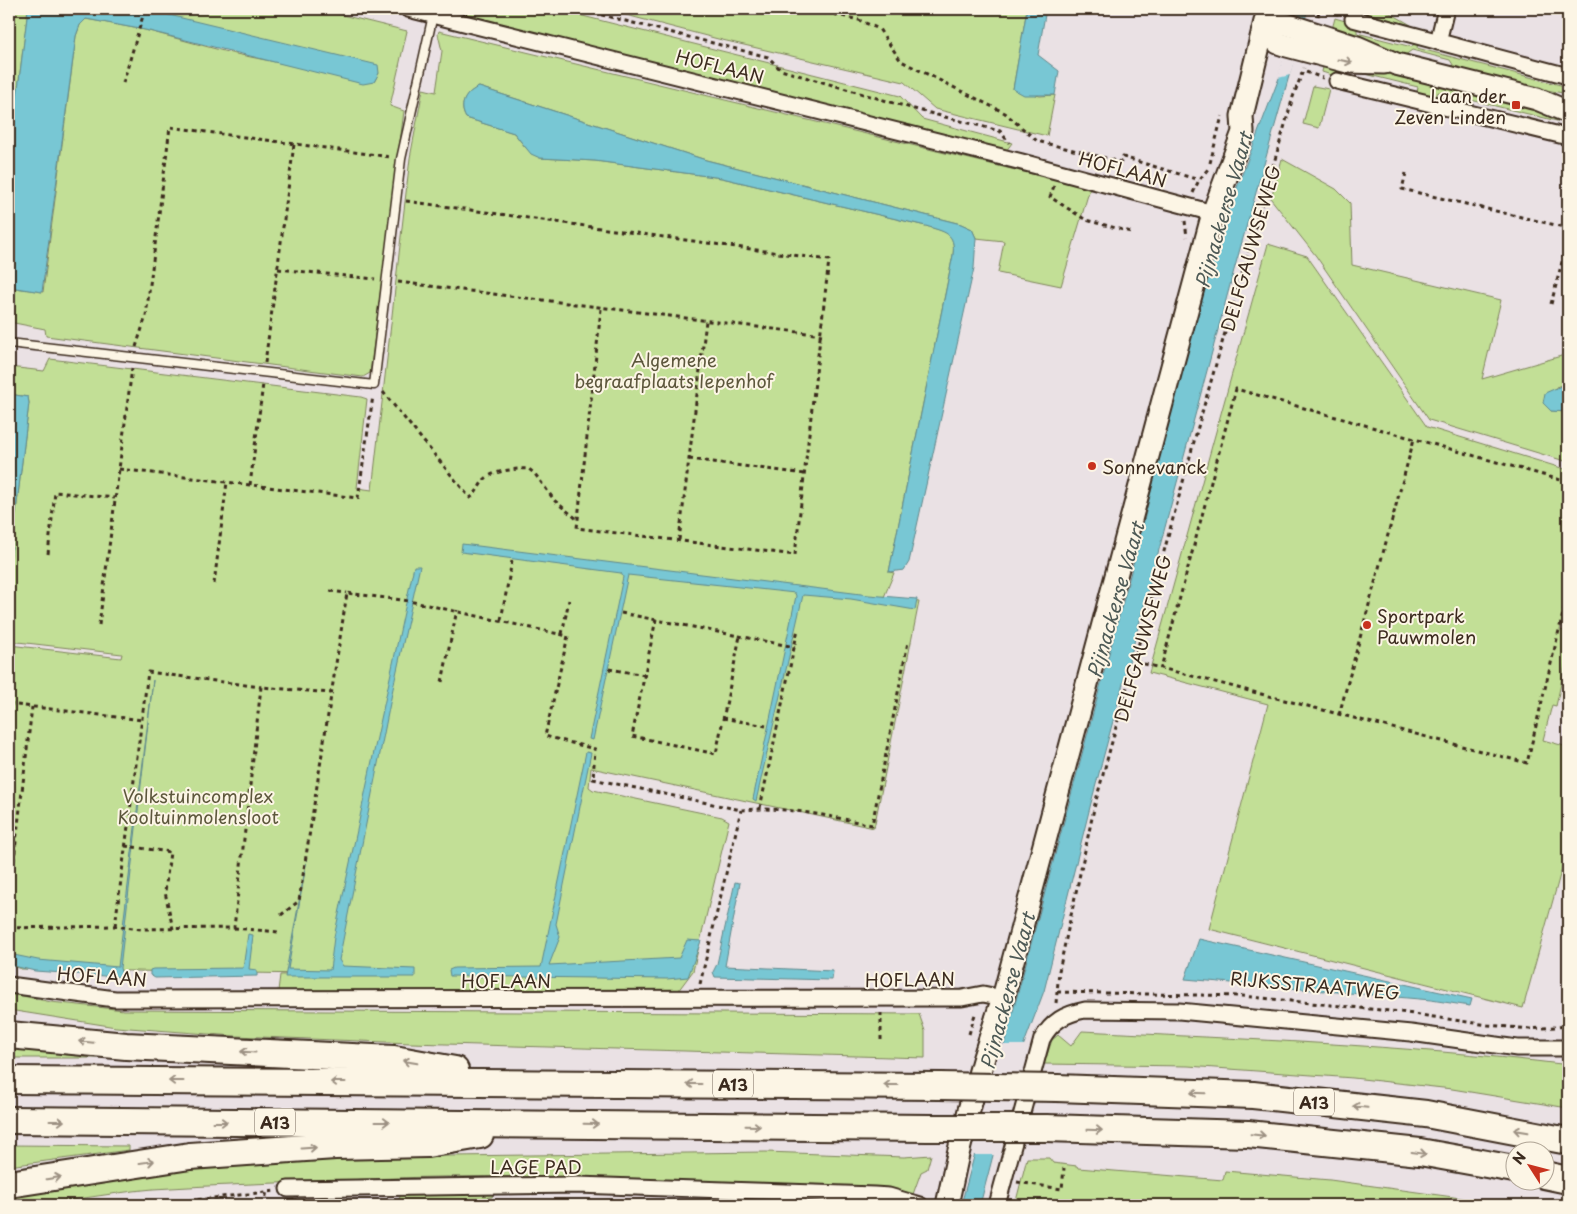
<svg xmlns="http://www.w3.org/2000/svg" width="1577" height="1214" viewBox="0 0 1577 1214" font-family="'Playpen Sans',sans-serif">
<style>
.green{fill:#c2df96;stroke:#7e845a}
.water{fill:#78c7d4;stroke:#60888b}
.pier{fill:#eae1e4}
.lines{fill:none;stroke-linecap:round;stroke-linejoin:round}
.lane-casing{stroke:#3b2a1e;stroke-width:11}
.street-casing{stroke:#3b2a1e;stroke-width:19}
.secondary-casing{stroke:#3b2a1e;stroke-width:25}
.highway-casing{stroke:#3b2a1e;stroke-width:30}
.path{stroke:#3b2a1e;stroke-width:3;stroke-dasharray:4 4;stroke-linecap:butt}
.lane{stroke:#fcf5e5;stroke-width:8}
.street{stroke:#fcf5e5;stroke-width:15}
.secondary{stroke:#fcf5e5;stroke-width:21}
.highway{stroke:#fcf5e5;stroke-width:26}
.highway-bridge-casing{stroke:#3b2a1e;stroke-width:30;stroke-linecap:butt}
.highway-bridge{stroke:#fcf5e5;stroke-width:26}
.oneway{stroke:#9c9082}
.poi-dot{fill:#c8321e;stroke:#fcf5e5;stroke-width:2}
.labels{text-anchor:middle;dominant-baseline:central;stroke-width:4;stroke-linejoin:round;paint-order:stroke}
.shield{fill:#fcf5e5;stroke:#75675a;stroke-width:1}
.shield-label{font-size:16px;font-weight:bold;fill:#3b2a1e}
.street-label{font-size:18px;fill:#3b2a1e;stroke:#fcf5e5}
.poi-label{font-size:18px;fill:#3b2a1e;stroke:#fcf5e5;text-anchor:start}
.park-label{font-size:18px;fill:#5d573c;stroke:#fcf5e5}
.water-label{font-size:19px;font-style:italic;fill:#4d5955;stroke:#fcf5e5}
</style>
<rect width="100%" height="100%" fill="#eae1e4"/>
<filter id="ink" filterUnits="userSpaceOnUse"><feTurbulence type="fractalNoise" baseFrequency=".02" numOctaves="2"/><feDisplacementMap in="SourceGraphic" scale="10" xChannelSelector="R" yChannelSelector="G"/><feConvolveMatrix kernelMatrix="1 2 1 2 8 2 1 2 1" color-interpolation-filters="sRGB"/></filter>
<g filter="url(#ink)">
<!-- green -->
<g class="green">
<path d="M9,9H28L9,160Z"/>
<path d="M144,9H318L407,31L390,106L404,111L370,373L363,377L46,336L45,329L9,322V287L43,292L76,36L80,25L86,19L145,30L231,53L374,82L379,73Z"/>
<path d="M446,9H555L900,96L922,119L1012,143L1006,151L447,14Z"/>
<path d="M603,9H1027L1013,89L1040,96L1055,95L1047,136L935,109L904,82L718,39Z"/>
<path d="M1354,9L1385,10L1411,25L1354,10Z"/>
<path d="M1335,18L1352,23L1351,27L1357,28V33L1412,47L1414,43H1418L1417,48L1568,87V94L1525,86L1455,68L1450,60L1412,50L1404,56L1331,33Z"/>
<path d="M439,31L1090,188L1061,286L998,273L1004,241L976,238L972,229L961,224L706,160L479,87C466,92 458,105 466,118L514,133L525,147L540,158L595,161L722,178L926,226C945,232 956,232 953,255L889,572L894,573L884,597L919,602L874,828L591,768L589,787L593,790L722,817L729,821L693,971L678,991H278L280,975L306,974L21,969L9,965V645L121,658L122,654L9,641V571L29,403L28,397L9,394V367L44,371L50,359L361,397L367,399L357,488L372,490L410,158L423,89L436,92L442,51L438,34Z"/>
<path d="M1324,62L1382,68L1527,108L1529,103L1562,115L1561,122L1438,92L1436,97L1417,92L1418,87L1349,70L1347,75L1339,73L1338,77L1322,72Z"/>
<path d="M1313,86L1329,89L1319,128L1303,124Z"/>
<path d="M1282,159L1336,189L1350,203L1352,265L1501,300L1482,379L1568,354V383L1556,387L1551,411L1568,412V462L1429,420L1316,256L1271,199Z"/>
<path d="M1268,244L1307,256L1427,427L1568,470V597L1560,630L1568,632V661H1566L1556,706L1552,705L1543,740L1568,747V846L1523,1008L1209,929L1268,704L1149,673Z"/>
<path d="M9,993L51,1002L124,1010L919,1014L925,1031V1058L411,1043L235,1036L116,1027L9,1010Z"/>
<path d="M1082,1031C1242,1039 1402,1045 1561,1064L1568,1065V1108L1452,1089L1353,1078L1188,1066L1044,1064L1052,1040L1058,1035L1071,1046Z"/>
<path d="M9,1039L188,1058H9Z"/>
<path d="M9,1145L129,1146V1150L9,1166Z"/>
<path d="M766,1152L904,1157L931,1155L927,1169L921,1172L912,1197C724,1180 533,1171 344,1180C281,1183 217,1185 153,1189C105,1193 57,1205 9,1205V1193L243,1163L374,1157Z"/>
<path d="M1027,1158H1049L1053,1163L1077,1166L1078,1168L1223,1180L1225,1171L1330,1180L1511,1205H1015Z"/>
<path d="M495,1190L492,1197L454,1201H398L403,1191Z"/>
</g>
<!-- water -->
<g class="water">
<path d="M28,9H144L378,65L379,73L374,82L363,84L145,30L86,19L80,25L76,36L42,292L9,287V160Z"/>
<path d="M1027,9H1046L1038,55L1059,71L1055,95H1024L1013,89Z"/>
<path d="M1297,9H1308L1234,270L1091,803L1044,991L1018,1060L980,1205H961L1136,553L1186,348L1216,242L1279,78Z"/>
<path d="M479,87L706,160L961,224L972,229L976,238L974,268L909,562L904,570L889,572L953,255C956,232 944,232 926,226L722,178L595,161L540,158L531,154L514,133L466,118C458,104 466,92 479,87Z"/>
<path d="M1568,383V412L1551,411L1543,403L1545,393Z"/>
<path d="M9,394L28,397L29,403L9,571Z"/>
<path d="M462,544L869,595L917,599L915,610L851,599L803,595L756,801L753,799L796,596L795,593L628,575L593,740L589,739L623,577L621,573L461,552Z"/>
<path d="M414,566H420L392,693L339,960L343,966L415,969V977H285L307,859L288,969L330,970L334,937Z"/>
<path d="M153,680L120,968L122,975L118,977L35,971L9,965V954L38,960L118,967Z"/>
<path d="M586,752L591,753L556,924L560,937L549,965L679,958L687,940L701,941L688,977L667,979L450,976L449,970L454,968L541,967Z"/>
<path d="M735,882L740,883L725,966L833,971L832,980L715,977L713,972L717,964Z"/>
<path d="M248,934L253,935L249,969L257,970V976L155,978L150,975V970L153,969L243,968Z"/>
<path d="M1199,939L1472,999L1470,1006L1431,1000L1185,979Z"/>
</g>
<!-- pier -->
<g class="pier">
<path d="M1296,9L1299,16L1306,21L1290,75L1278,78Z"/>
<path d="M1001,1045H1027L996,1155H972Z"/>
</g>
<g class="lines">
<defs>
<path id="lane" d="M9,343L374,385L401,159L433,15"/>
<g id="street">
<path d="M408,9L1022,162L1213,213"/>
<path d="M1353,19L1568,76"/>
<path d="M1438,42L1446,9"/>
<path d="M1337,81L1568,137"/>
<path d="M9,985L115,999L962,998L983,994L1003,998"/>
<path d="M288,1189L577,1185L874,1195L889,1196L920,1205"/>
<path d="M997,1205L1042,1039C1052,1021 1065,1014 1085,1010L1179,1011L1411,1033L1517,1048H1568"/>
</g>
<g id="secondary">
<path d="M1264,29L1283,23L1357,47L1396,64L1537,99L1568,112"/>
<path d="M1264,29L1278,43L1287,46L1348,62L1384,63"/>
<path d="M947,1205C961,1135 980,1065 1003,998L1213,213L1243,132L1242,116L1268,9"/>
</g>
<g id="highway">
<path d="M9,1035L126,1046L394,1059L455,1070"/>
<path d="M9,1080L940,1086"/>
<path d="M1057,1088L1253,1095L1426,1114L1568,1141"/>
<path d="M9,1120L929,1128"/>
<path d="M1046,1128L1248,1134L1420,1152L1514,1169"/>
<path d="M1544,1175L1568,1180"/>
<path d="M9,1184L190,1156L335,1146L427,1144L480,1135"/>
</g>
</defs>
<!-- lane casing -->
<use href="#lane" class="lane-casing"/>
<!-- street casing -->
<use href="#street" class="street-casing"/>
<!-- secondary casing -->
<use href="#secondary" class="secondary-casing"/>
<!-- highway casing -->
<use href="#highway" class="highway-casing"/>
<!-- path -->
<g class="path">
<path d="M578,9L768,57L781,70L918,110L1000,131L1009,143"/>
<path d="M811,9L859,20L879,29L901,61L1005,113L1037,141L1121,162L1123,157L1199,180"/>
<path d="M1319,9L1338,14"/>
<path d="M1318,16L1319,9"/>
<path d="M1306,72L1323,78"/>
<path d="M123,83L145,9"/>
<path d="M1210,163L1222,116"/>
<path d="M1406,173L1402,189L1568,228"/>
<path d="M1054,186L1050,197L1086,220L1131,232"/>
<path d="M1193,193L1199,180L1208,169"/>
<path d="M406,201L829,260L795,555L577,528L601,309"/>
<path d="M1185,221L1187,237"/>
<path d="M278,269L375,279"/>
<path d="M398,282L822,335"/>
<path d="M1551,304L1568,239"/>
<path d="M136,347L146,316L170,127L391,157"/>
<path d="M265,363L294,144"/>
<path d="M383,392L470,498C478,492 478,487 484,480C491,471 517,468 529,469L535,474L555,501L578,520"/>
<path d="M689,459L805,474"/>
<path d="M119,469L358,498L373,396"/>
<path d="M1568,482L1236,389L1161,668L1527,763L1568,593"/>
<path d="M250,485L263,384"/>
<path d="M679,540L706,321"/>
<path d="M48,554L55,492L115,498"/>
<path d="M214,584L227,482"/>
<path d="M330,591L347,593"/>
<path d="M621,613L795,647"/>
<path d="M656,619L632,736L716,754L740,636"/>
<path d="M501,620L512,561"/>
<path d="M99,625L132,368"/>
<path d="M562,634L569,600"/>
<path d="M1136,662L1161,668"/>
<path d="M609,669L645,675"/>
<path d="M442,682L457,610"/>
<path d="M9,704L142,720"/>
<path d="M1339,715L1414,439"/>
<path d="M723,718L766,726"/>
<path d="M760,808L798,629"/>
<path d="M125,846L170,852L165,892L173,929"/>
<path d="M9,901L32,707"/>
<path d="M281,915L299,901L347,593L409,601L568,636L545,736L595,749L593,779L741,810C786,806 829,816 872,825L908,642"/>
<path d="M115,926L148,672L261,687"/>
<path d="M9,928L115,926L141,929L234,928L261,687L331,693"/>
<path d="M234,928L279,932"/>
<path d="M700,984L741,810"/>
<path d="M1057,992L1242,996L1400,1012L1488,1025L1530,1029L1568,1026"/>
<path d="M1056,1003L1059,971L1095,804L1201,416L1293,97L1304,68"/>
<path d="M969,1034L976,1011"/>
<path d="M881,1040V1013"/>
<path d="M1017,1182L1062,1189L1064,1168"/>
<path d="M150,1205L275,1191"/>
<path d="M264,1205L267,1191"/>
</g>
<!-- lane -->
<use href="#lane" class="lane"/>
<!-- street -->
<use href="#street" class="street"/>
<!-- secondary -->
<use href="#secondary" class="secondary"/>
<!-- highway -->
<use href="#highway" class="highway"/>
<defs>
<g id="highway-bridge">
<path d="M940,1086L1057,1088"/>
<path d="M929,1128H1046"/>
</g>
</defs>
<!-- highway-bridge casing -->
<use href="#highway-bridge" class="highway-bridge-casing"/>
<!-- highway-bridge -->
<use href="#highway-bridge" class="highway-bridge"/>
</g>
<!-- one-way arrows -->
<defs><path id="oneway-shaft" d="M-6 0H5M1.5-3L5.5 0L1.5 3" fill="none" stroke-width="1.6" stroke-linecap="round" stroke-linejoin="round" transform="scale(1.25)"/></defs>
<g class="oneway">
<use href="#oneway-shaft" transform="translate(1345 61) rotate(11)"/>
<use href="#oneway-shaft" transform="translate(86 1042) rotate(-174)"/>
<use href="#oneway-shaft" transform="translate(248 1052) rotate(-177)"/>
<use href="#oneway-shaft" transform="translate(410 1062) rotate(-170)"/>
<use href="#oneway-shaft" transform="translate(176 1081) rotate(-180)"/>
<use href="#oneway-shaft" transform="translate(338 1082) rotate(-180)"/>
<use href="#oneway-shaft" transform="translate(694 1084) rotate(-180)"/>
<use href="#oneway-shaft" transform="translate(891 1085) rotate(-180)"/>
<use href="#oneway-shaft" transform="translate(1198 1093) rotate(-178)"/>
<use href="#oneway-shaft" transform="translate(1360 1107) rotate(-174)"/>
<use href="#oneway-shaft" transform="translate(57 1121)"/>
<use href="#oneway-shaft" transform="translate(220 1122)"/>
<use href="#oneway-shaft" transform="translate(382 1122)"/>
<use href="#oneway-shaft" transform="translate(591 1124) rotate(1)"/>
<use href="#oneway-shaft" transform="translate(753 1126) rotate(1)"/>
<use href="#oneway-shaft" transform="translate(1095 1130) rotate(2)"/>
<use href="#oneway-shaft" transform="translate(1521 1131) rotate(-170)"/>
<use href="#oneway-shaft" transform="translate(1258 1135) rotate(6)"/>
<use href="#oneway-shaft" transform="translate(309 1148) rotate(-4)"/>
<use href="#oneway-shaft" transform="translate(1419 1153) rotate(8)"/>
<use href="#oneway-shaft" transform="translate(147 1162) rotate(-8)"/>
<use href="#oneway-shaft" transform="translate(54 1178) rotate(-9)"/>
</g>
</g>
<!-- markers -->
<g class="poi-dot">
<rect x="1511" y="100" width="10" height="10" rx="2.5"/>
<circle cx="1092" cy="466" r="5"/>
<circle cx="1367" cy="625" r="5"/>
</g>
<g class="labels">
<!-- shield labels -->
<g class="shield">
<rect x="713" y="1070.5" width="40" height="27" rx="4"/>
<rect x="1294" y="1088.5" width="40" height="27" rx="4"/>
<rect x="255" y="1108.5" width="40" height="27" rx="4"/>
</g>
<g class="shield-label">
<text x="733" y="1084">A13</text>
<text x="1314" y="1102">A13</text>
<text x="275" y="1122">A13</text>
</g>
<!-- street labels -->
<g class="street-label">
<text transform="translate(720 66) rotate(14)">HOFLAAN</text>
<text transform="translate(1123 169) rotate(15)">HOFLAAN</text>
<text transform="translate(1250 248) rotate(-74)">DELFGAUWSEWEG</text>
<text transform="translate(1142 638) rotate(-75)">DELFGAUWSEWEG</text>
<text transform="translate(102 976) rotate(4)">HOFLAAN</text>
<text transform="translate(910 979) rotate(-1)">HOFLAAN</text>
<text x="506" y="980">HOFLAAN</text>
<text transform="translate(1315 985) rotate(5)">RIJKSSTRAATWEG</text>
<text x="536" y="1166">LAGE PAD</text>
</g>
<!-- poi labels -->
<g class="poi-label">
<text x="1506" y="95" text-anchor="end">Laan der<tspan x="1506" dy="21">Zeven Linden</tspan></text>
<text x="1102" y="466">Sonnevanck</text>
<text x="1377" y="615">Sportpark<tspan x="1377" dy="21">Pauwmolen</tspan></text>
</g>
<!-- park labels -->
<g class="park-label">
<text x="674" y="359">Algemene<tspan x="674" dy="21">begraafplaats Iepenhof</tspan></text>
<text x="198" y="795">Volkstuincomplex<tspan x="198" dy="21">Kooltuinmolensloot</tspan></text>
</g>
<!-- water labels -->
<g class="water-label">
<text transform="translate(1223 210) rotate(-74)">Pijnackerse Vaart</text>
<text transform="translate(1115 600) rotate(-74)">Pijnackerse Vaart</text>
<text transform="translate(1007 991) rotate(-75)">Pijnackerse Vaart</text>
</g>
</g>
<!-- margin -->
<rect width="1577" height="1214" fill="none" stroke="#fcf5e5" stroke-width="30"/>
<rect x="15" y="15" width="1547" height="1184" fill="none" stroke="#3b2a1e" stroke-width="2" filter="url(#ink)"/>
<!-- north arrow -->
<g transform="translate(1530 1166) rotate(306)"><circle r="24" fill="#fcf5e5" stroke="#afa495"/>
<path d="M0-4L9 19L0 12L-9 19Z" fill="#c8321e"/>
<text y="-8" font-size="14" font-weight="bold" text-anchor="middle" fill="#3b2a1e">N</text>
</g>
</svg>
